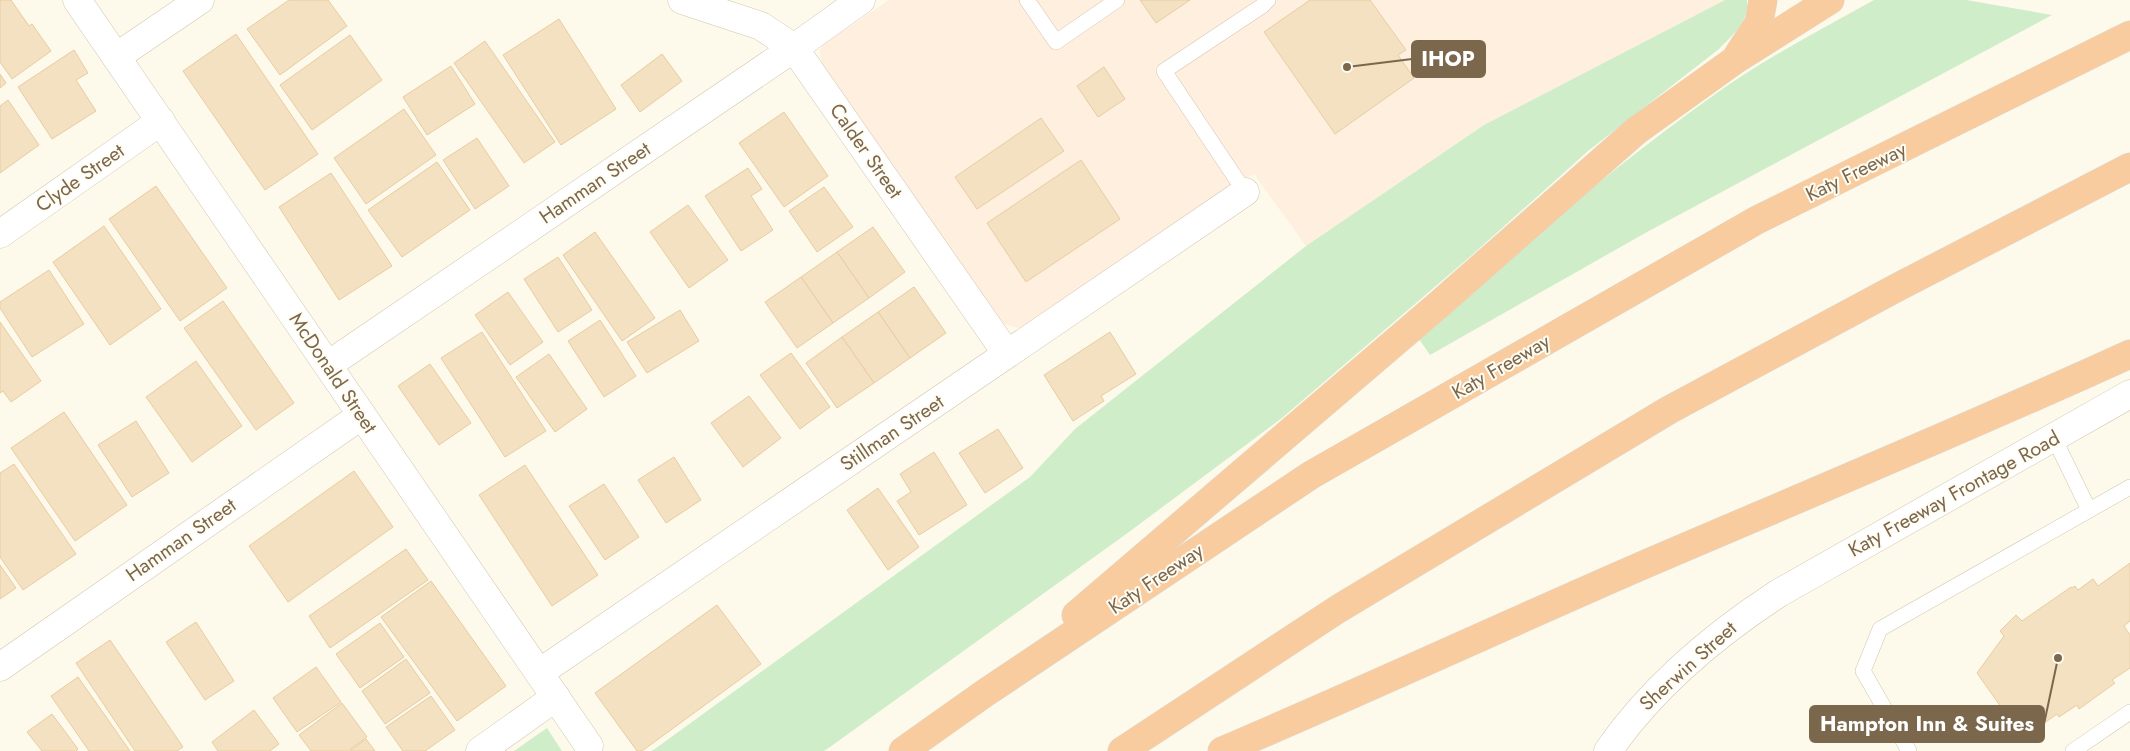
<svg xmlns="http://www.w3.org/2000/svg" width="2130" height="751" viewBox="0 0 2130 751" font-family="Jost,sans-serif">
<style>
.commercial{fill:#feefdf}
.green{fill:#cfedc8}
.building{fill:#f4e1c1;stroke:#e8cca1}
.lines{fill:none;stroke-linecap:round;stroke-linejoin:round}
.service-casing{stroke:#d2c6af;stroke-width:16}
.minor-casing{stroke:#d2c6af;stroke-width:29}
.tertiary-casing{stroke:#d2c6af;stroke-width:29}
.motorway-casing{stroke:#ddd7d0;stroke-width:29}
.service{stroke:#fff;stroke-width:15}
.minor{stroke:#fff;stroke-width:28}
.tertiary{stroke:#fff;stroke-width:28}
.motorway{stroke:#f9cca0;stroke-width:28}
.labels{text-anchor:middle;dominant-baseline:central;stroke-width:4;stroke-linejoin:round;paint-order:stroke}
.street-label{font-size:20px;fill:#7b674c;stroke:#fffdf3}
.leader{fill:none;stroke:#7b674c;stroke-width:2}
.callout-dot{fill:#7b674c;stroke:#fffdf3;stroke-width:2}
.callout{fill:#7b674c;stroke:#7b674c;stroke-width:2}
.callout-label{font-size:21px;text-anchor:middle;font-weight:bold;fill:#fff}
</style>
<rect width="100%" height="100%" fill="#fdfaeb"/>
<!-- commercial -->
<path class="commercial" d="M889,0H1725L1484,125L1306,246L1254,174L1031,325L1019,328L1000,323L823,65L820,57V50L824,44Z"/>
<!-- green -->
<g class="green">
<path d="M1725,0H1747C1750,21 1732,36 1719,49L1588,151L1472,255L1282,418L1129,532L830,747L824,751H652L1030,477L1075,429L1306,246L1484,125Z"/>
<path d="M1874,0H1966L2052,15L1647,232L1430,355L1417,336C1514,253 1610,169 1714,95C1764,59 1820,30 1874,0Z"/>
<path d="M547,728L562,751H514Z"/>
</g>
<!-- building -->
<g class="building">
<path d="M0,0H11L29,26L32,24L51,51L12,79L0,62Z"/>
<path d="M289,0H328L347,26L280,75L247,29Z"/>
<path d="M1140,0H1190L1156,23Z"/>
<path d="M1310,0H1370L1406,50L1398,55L1414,78L1335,134L1264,32Z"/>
<path d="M559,19L616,109L561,145L503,55Z"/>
<path d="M236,34L318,154L265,190L183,71Z"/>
<path d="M350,35L382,80L312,130L280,85Z"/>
<path d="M485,41L555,142L524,163L454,63Z"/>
<path d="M74,50L88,73L76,80L96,111L52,139L18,87Z"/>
<path d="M662,54L682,81L640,112L621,85Z"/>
<path d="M451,66L475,104L427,135L403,97Z"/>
<path d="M1104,67L1125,99L1098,117L1077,86Z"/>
<path d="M0,74L6,83L0,88Z"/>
<path d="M8,100L39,145L0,173V106Z"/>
<path d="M404,109L436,155L366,204L334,158Z"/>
<path d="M784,112L828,176L784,207L739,143Z"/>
<path d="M1041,118L1064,151L977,209L955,177Z"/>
<path d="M477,138L509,186L475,209L443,160Z"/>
<path d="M1081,160L1120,219L1026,282L987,223Z"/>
<path d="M437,162L470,210L402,257L368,210Z"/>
<path d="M748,168L762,189L751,196L773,230L741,251L705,196Z"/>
<path d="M331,173L392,266L339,300L279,207Z"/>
<path d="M156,186L227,288L180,321L109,219Z"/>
<path d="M824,187L853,227L817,252L789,211Z"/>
<path d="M688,205L728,260L689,288L650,232Z"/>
<path d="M104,226L161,309L110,345L53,262Z"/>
<path d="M873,227L905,272L869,298L837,252Z"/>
<path d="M595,232L655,318L622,341L563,255Z"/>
<path d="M837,252L869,298L833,323L801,277Z"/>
<path d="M558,257L592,310L558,332L524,279Z"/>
<path d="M49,270L84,324L32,357L0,308V302Z"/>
<path d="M801,277L833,323L797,348L765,302Z"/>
<path d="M914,287L946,333L910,358L878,312Z"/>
<path d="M508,292L543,342L510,365L475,315Z"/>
<path d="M223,301L294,403L256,430L184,328Z"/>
<path d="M680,310L699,341L647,373L627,342Z"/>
<path d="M878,312L910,358L874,383L842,337Z"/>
<path d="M600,320L636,376L604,397L568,341Z"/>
<path d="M0,322L41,381L11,402L3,391L0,393Z"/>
<path d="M482,332L546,431L505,457L441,358Z"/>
<path d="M1110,332L1136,374L1101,396L1104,401L1073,421L1044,375Z"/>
<path d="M842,337L874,383L837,408L806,363Z"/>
<path d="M791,353L830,407L800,429L760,375Z"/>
<path d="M549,354L587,409L555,432L516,377Z"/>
<path d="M196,361L242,426L192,462L146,397Z"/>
<path d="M430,364L471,423L439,445L398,386Z"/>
<path d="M749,396L781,438L743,467L711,423Z"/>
<path d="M64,412L127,505L75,541L11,448Z"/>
<path d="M136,421L169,473L132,497L98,445Z"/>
<path d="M998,429L1023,468L985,493L959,453Z"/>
<path d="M934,452L967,505L919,535L897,501L911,492L900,474Z"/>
<path d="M674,457L701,500L666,523L638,480Z"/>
<path d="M14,464L76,554L23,590L0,557V473Z"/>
<path d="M525,465L598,575L552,606L479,495Z"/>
<path d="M354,471L393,527L288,602L249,546Z"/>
<path d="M604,484L639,537L605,560L569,506Z"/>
<path d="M878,488L919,547L888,570L847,510Z"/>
<path d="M406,549L428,580L330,648L309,616Z"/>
<path d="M2130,563V621L2124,626L2130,635V668L2112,680L2115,683L2079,709L2077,705L2059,717L2057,714L2023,738L1977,673L2004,636L2000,631L2016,615L2022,621L2071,587L2072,588L2075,586L2078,590L2093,579L2098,586Z"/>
<path d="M0,565L16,588L0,599Z"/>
<path d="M431,581L506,686L457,721L381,617Z"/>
<path d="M717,605L761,664L642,751H637L595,693Z"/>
<path d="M196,622L234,681L205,700L166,642Z"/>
<path d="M380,623L404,657L360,688L336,654Z"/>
<path d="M110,640L183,747L177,751H135L76,663Z"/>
<path d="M406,659L430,693L385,724L362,691Z"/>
<path d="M316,667L341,702L297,732L273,698Z"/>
<path d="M78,677L130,751H89L51,696Z"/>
<path d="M431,696L455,730L425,751H403L386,727Z"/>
<path d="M342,703L367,737L348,751H311L299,735Z"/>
<path d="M254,710L279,744L270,751H218L212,742Z"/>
<path d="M52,714L78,749L76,751H42L27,732Z"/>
<path d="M366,739L375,751H350Z"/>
</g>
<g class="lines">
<defs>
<g id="service">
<path d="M1027,0L1056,42L1117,0"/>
<path d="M1245,192L1164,71L1262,6L1268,0"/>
<path d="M2054,438L2089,510"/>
<path d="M1909,751L1863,671L1880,629L2130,487"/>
<path d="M2073,751L2130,712"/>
</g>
<g id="minor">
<path d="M77,0L589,746"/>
<path d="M682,0L761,26L794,48L1007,354"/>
<path d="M116,57L200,0"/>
<path d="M0,234L161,121"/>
<path d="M328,365L794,48L861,0"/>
<path d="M0,667L362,415"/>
<path d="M539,673L1245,192"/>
<path d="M480,751L556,697"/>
</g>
<path id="tertiary" d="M1608,751C1653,686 1713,636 1779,593L2130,394"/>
<g id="motorway">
<path d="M1738,55L1759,23L1763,0"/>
<path d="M1076,615L1436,307L1636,131L1735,60L1830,0"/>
<path d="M903,751L985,693L1311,475L1757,220L2130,35"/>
<path d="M1122,751L1338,609L1669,410L1898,287L2130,167"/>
<path d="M1222,751C1363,691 1501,627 1641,566C1804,496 1968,428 2130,354"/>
</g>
</defs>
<!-- service casing -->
<use href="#service" class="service-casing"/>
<!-- minor casing -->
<use href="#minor" class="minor-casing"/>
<!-- tertiary casing -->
<use href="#tertiary" class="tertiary-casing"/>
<!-- motorway casing -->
<use href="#motorway" class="motorway-casing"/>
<!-- service -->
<use href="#service" class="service"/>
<!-- minor -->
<use href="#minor" class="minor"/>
<!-- tertiary -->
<use href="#tertiary" class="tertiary"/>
<!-- motorway -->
<use href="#motorway" class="motorway"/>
</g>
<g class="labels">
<!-- street labels -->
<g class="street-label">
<text transform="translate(866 151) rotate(55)">Calder Street</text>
<text transform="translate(1856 172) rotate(-26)">Katy Freeway</text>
<text transform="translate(80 178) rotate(-35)">Clyde Street</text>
<text transform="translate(595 183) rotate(-34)">Hamman Street</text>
<text transform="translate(1501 367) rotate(-30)">Katy Freeway</text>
<text transform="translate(333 373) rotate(56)">McDonald Street</text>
<text transform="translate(892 433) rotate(-34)">Stillman Street</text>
<text transform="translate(1954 494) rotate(-29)">Katy Freeway Frontage Road</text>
<text transform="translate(181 540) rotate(-35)">Hamman Street</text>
<text transform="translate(1156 579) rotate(-34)">Katy Freeway</text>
<text transform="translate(1688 666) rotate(-42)">Sherwin Street</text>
</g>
</g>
<!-- callouts -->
<path class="leader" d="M1347 67L1412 59M2058 658L2044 724"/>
<g class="callout-dot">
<circle cx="1347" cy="67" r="5"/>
<circle cx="2058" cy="658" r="5"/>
</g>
<g class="callout">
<rect x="1412" y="41" width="73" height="36" rx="5"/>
<rect x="1810" y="706" width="234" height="36" rx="5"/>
</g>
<g class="callout-label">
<text x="1448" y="66">IHOP</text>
<text x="1927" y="731">Hampton Inn &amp; Suites</text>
</g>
</svg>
